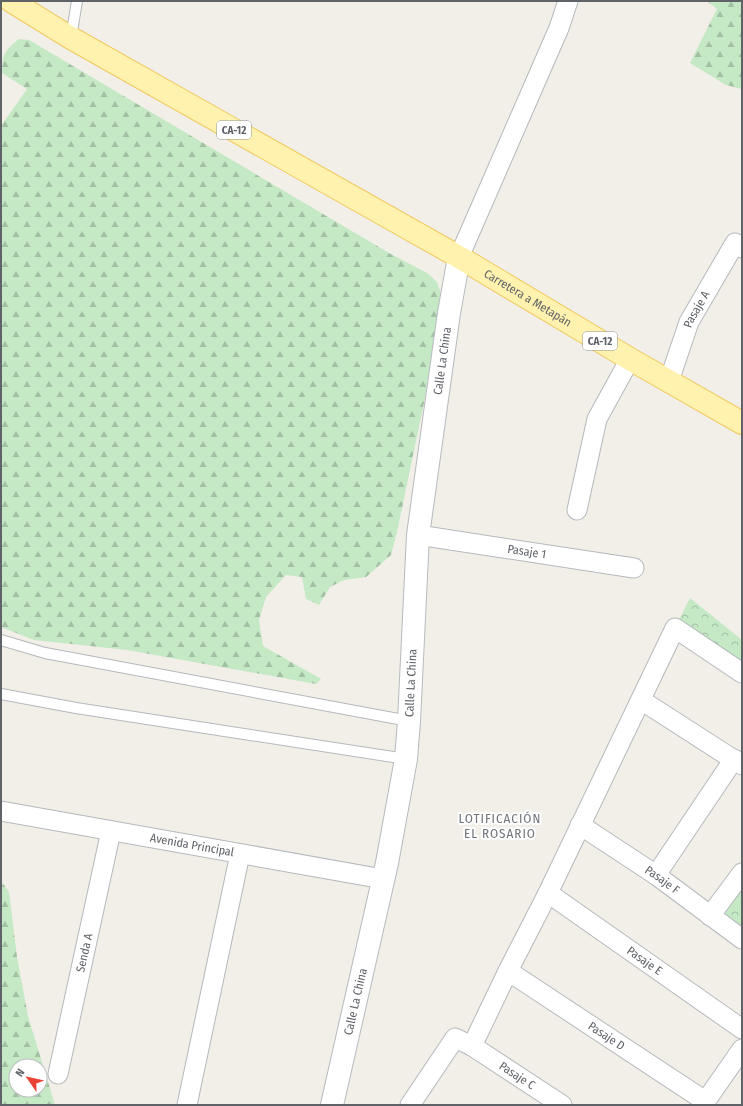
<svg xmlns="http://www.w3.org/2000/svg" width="743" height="1106" viewBox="0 0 743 1106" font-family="'Fira Sans Condensed',sans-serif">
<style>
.forest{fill:url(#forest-firs);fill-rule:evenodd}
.park{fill:url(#park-crowns)}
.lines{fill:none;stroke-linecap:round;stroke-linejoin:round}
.lane-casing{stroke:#b5b8bc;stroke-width:12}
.street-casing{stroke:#b5b8bc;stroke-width:21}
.secondary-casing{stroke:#b6babf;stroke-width:24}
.primary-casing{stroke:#f2c960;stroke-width:24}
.lane{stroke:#fff;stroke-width:10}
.street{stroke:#fff;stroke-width:19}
.secondary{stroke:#fff;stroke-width:22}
.primary{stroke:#fff2af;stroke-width:22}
.labels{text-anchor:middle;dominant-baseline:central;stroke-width:4;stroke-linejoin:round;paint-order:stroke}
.shield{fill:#fff;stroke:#8f9295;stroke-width:1}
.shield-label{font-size:11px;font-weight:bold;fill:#5f6368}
.street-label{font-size:12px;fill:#5f6368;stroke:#fff}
.neighbourhood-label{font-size:13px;letter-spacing:1px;fill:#70757a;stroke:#fff}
</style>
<defs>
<pattern id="forest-firs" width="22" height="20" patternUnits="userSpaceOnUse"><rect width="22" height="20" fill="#c5e8c5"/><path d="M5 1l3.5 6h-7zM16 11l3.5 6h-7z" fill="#a3c0a4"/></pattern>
<pattern id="park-crowns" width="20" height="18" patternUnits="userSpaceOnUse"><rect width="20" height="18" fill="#c5e8c5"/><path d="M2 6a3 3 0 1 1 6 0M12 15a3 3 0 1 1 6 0" fill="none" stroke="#a3c0a4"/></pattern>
</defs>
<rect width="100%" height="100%" fill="#f1efe8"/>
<!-- forest -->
<g class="forest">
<path d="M707,1H742V89L726,85L690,63L717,9Z"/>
<path d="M19,39L29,40L389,253L427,273L437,282L441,294L424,403L397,532L391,555L366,577L344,580L330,587L319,605L306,599L302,577L286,575L266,597L259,620L263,646L321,679L316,684L127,650L34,640L1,627V126L27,89L2,73C3,53 3,52 19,39Z"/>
<path d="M1,881L9,892L17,957L28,1016L55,1105H1ZM16,1066H40V1090H16Z"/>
</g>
<!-- park -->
<g class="park">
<path d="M690,598L742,640V673L675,628Z"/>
<path d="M742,881V939L710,916Z"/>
</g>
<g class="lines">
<defs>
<g id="lane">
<path d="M71,38L77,1"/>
<path d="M1,640L45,653L409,721"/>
<path d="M1,694L76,708L406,759"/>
</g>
<g id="street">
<path d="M459,257L559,28L568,1"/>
<path id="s1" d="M669,381L689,322L735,243L742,248"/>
<path d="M577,510L597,419L630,359"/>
<path id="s2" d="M418,535L634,568"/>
<path d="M641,700L742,765"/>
<path id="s3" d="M1,811L383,879"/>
<path id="s4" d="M580,825L656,875L742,939"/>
<path d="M656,875L734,759"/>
<path id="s5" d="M548,893L742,1029"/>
<path d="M710,916L742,873"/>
<path id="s6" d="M508,971L705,1101"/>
<path id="s7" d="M472,1046L562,1105"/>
<path id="s8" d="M58,1074L111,831"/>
<path d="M187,1105L240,854"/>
<path d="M410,1105L455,1038L472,1046L508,971L548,893L675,628L742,673"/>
<path d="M703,1105L742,1049"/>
</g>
<g id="secondary">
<path id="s9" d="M332,1105L387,863L406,759L409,721L418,535L449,313L459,257"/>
</g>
<g id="primary">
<path id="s10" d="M11,1L71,38L459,257L630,359L742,423"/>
</g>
</defs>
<!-- lane casing -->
<use href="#lane" class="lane-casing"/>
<!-- street casing -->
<use href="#street" class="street-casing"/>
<!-- secondary casing -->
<use href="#secondary" class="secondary-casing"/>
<!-- primary casing -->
<use href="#primary" class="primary-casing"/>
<!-- lane -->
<use href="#lane" class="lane"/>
<!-- street -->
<use href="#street" class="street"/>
<!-- secondary -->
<use href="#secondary" class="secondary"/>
<!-- primary -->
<use href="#primary" class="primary"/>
</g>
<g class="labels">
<!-- shield labels -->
<g class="shield">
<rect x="217" y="121" width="34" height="18" rx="3"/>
<rect x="583" y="332" width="34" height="18" rx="3"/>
</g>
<g class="shield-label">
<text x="234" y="130">CA-12</text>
<text x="600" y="341">CA-12</text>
</g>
<!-- street labels -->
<g class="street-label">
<text stroke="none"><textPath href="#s10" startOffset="596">Carretera a Metapán</textPath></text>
<text stroke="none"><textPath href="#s1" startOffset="77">Pasaje A</textPath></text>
<text stroke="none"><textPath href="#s9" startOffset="754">Calle La China</textPath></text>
<text stroke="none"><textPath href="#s2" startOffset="110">Pasaje 1</textPath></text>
<text stroke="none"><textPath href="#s9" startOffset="430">Calle La China</textPath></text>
<text stroke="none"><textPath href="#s3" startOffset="194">Avenida Principal</textPath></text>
<text stroke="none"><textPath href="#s4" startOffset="99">Pasaje F</textPath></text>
<text stroke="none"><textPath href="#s8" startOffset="124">Senda A</textPath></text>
<text stroke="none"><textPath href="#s5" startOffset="118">Pasaje E</textPath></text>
<text stroke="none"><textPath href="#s9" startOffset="106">Calle La China</textPath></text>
<text stroke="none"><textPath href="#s6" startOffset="118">Pasaje D</textPath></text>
<text stroke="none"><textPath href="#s7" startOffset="54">Pasaje C</textPath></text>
</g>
<!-- neighbourhood labels -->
<g class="neighbourhood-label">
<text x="500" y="818">LOTIFICACIÓN<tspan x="500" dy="15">EL ROSARIO</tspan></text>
</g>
</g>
<!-- border -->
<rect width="743" height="1106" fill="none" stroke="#5f6368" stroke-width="4"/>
<!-- north arrow -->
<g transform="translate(28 1078) rotate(304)"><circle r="19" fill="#ffffff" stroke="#bfc1c3"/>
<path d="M0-3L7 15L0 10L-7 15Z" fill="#ea4335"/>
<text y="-6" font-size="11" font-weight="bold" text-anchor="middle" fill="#5f6368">N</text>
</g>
</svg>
